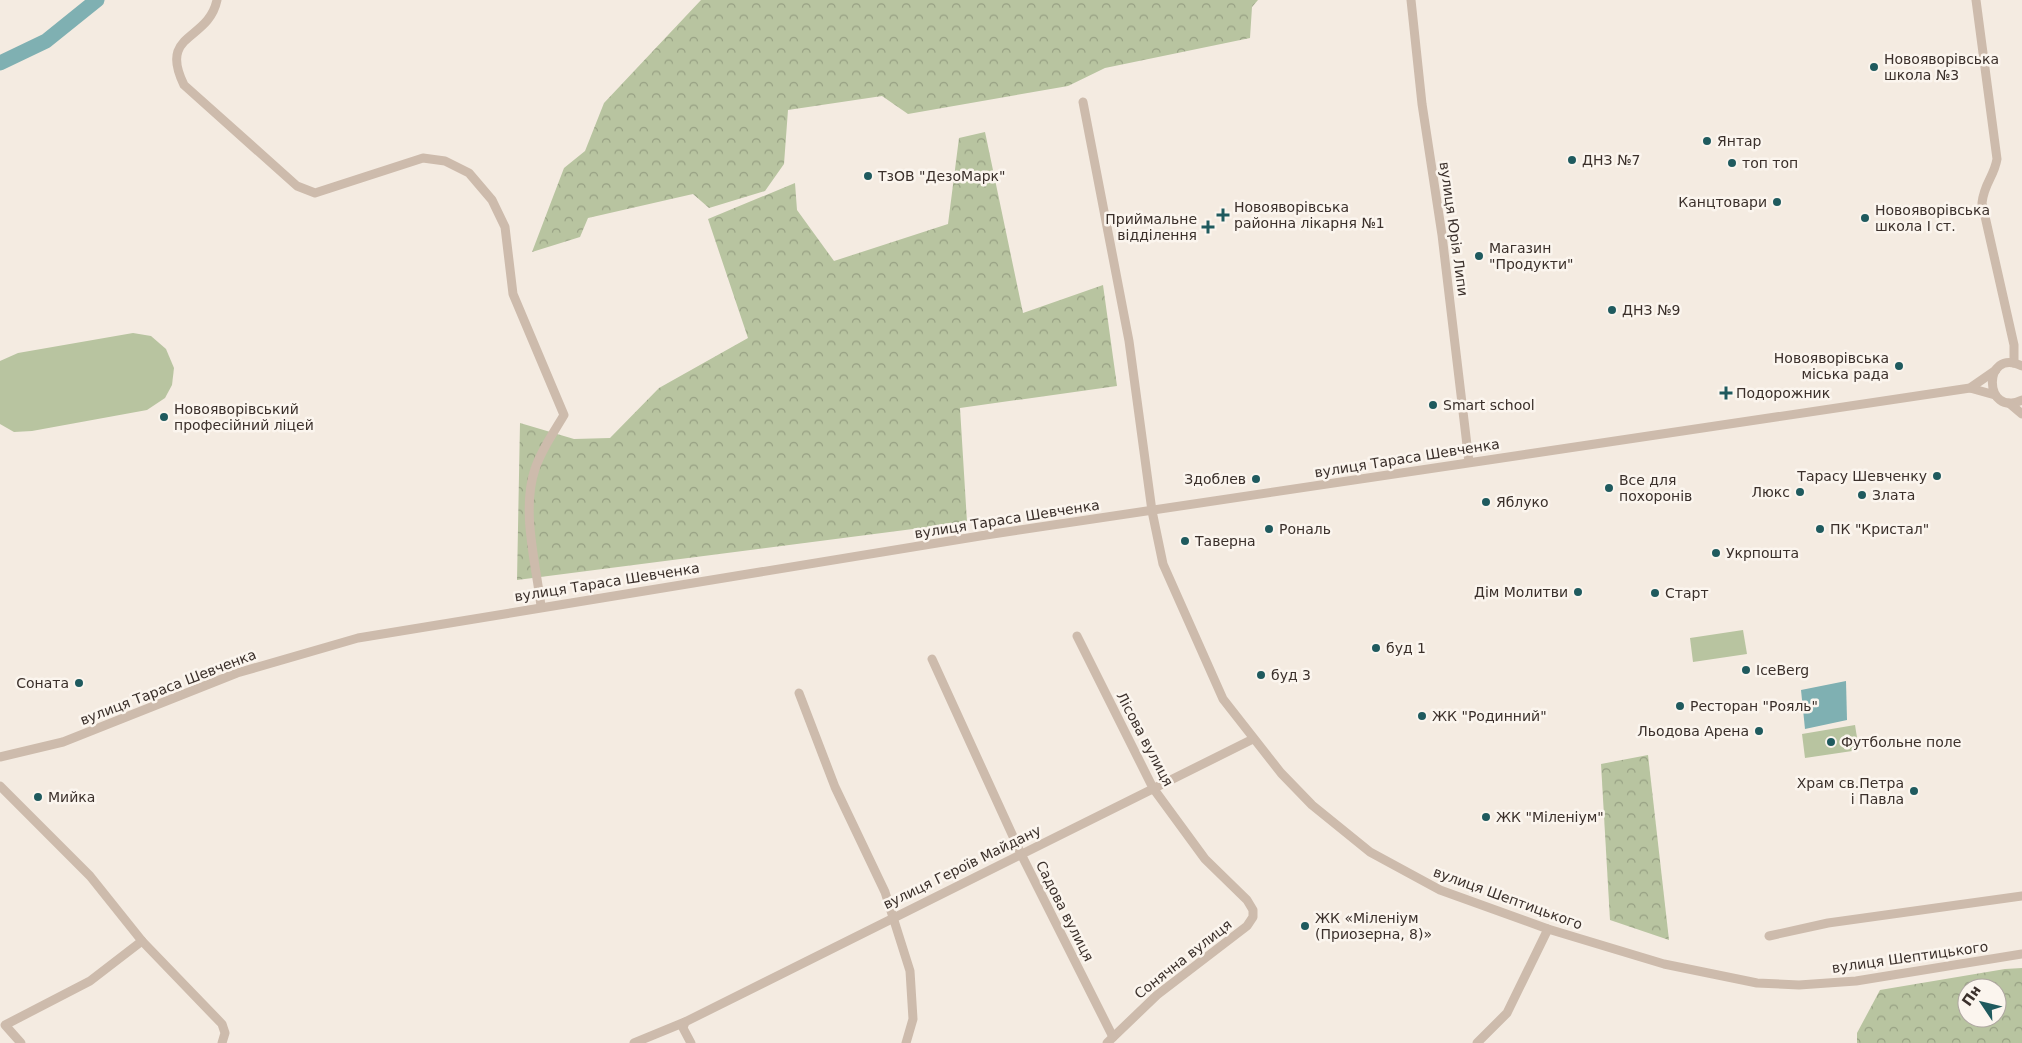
<svg xmlns="http://www.w3.org/2000/svg" width="2022" height="1043" viewBox="0 0 2022 1043" font-family="'DejaVu Sans',sans-serif">
<style>
.forest{fill:url(#forest-crowns);fill-rule:evenodd}
.green{fill:#b8c4a0}
.water{fill:#7fb0b2}
.lines{fill:none;stroke-linecap:round;stroke-linejoin:round}
.river{stroke:#7fb0b2;stroke-width:15}
.minor{stroke:#cdbbac;stroke-width:9}
.poi-dot{fill:#1f5a5e;stroke:#fbf5ee;stroke-width:2}
.labels{text-anchor:middle;dominant-baseline:central;stroke-width:5;stroke-linejoin:round;paint-order:stroke}
.poi-label{font-size:14px;fill:#3b302b;stroke:#fbf5ee;text-anchor:start}
.street-label{font-size:14px;fill:#3b302b;stroke:#fbf5ee}
</style>
<defs>
<pattern id="forest-crowns" width="20" height="18" patternUnits="userSpaceOnUse" patternTransform="scale(1.25)"><rect width="20" height="18" fill="#b8c4a0"/><path d="M2 6a3 3 0 1 1 6 0M12 15a3 3 0 1 1 6 0" fill="none" stroke="#97a083"/></pattern>
</defs>
<rect width="100%" height="100%" fill="#f4ebe1"/>
<!-- forest -->
<g class="forest">
<path d="M701,0H1258L1252,7L1250,38L1105,68L1068,86L908,114L882,96L788,110L784,164L765,191L709,208L693,194L588,218L580,237L532,252L564,168L585,151L604,103Z"/>
<path d="M985,132L1023,313L1103,285L1117,386L960,408L967,522L517,580L520,423L574,439L610,438L659,388L748,338L708,219L795,183L797,210L834,261L948,224L959,138Z"/>
<path d="M1648,755L1669,940L1610,920L1601,764Z"/>
<path d="M2022,968V1043H1857V1033L1880,990L2005,969ZM1967,988H1997V1018H1967Z"/>
</g>
<!-- green -->
<g class="green">
<path d="M133,333L151,336L166,349L174,368L172,385L165,398L147,410L32,431L14,432L0,424V361L18,353Z"/>
<path d="M1743,630L1747,654L1693,662L1690,638Z"/>
<path d="M1855,725L1859,750L1805,758L1802,734Z"/>
</g>
<!-- water -->
<path class="water" d="M1846,681L1847,720L1805,729L1801,690Z"/>
<g class="lines">
<!-- river -->
<path class="river" d="M0,63L46,41L97,0"/>
<!-- minor -->
<g class="minor">
<path d="M217,0C208,42 158,32 184,85L297,186L315,193L423,158L445,161L469,173L492,200L505,227L513,294L564,415C554,432 541,450 535,469C521,510 536,564 541,606"/>
<path d="M1411,0L1422,104L1442,235L1469,462"/>
<path d="M1976,0L1997,159C1994,177 1984,183 1982,203L2014,345V363"/>
<path d="M1083,102L1129,341L1152,511L1163,564L1223,699L1281,773L1312,805L1370,852L1440,890L1548,929L1664,964L1757,983L1799,985L1856,981L2022,954"/>
<path d="M2022,366C1982,346 1983,419 2022,400"/>
<path d="M1970,388L1995,395"/>
<path d="M2009,403L2022,414"/>
<path d="M1077,636L1153,788L1205,859L1247,900L1253,910V917L1247,926L1157,995L1107,1043"/>
<path d="M932,659L1021,854L1113,1037"/>
<path d="M799,693L835,787L885,892L910,971L913,1019L906,1043"/>
<path d="M0,757L63,742L237,673L358,638L986,535L1970,388L1996,370"/>
<path d="M0,786L90,876L142,941L222,1024L225,1033L222,1043"/>
<path d="M1769,936L1828,923L2022,896"/>
<path d="M685,1022L683,1028L691,1043"/>
<path d="M21,1043L5,1025L90,981L142,941"/>
<path d="M634,1043L685,1022L1253,739"/>
<path d="M1477,1043L1507,1013L1548,929"/>
</g>
</g>
<!-- markers -->
<g class="poi-dot">
<circle cx="1874" cy="67" r="5"/>
<circle cx="1707" cy="141" r="5"/>
<circle cx="1572" cy="160" r="5"/>
<circle cx="1732" cy="163" r="5"/>
<circle cx="868" cy="176" r="5"/>
<circle cx="1777" cy="202" r="5"/>
<path d="M1220.5 207.5h5v5h5v5h-5v5h-5v-5h-5v-5h5z"/>
<circle cx="1865" cy="218" r="5"/>
<path d="M1205.5 219.5h5v5h5v5h-5v5h-5v-5h-5v-5h5z"/>
<circle cx="1479" cy="256" r="5"/>
<circle cx="1612" cy="310" r="5"/>
<circle cx="1899" cy="366" r="5"/>
<path d="M1723.5 385.5h5v5h5v5h-5v5h-5v-5h-5v-5h5z"/>
<circle cx="1433" cy="405" r="5"/>
<circle cx="164" cy="417" r="5"/>
<circle cx="1937" cy="476" r="5"/>
<circle cx="1256" cy="479" r="5"/>
<circle cx="1609" cy="488" r="5"/>
<circle cx="1800" cy="492" r="5"/>
<circle cx="1862" cy="495" r="5"/>
<circle cx="1486" cy="502" r="5"/>
<circle cx="1269" cy="529" r="5"/>
<circle cx="1820" cy="529" r="5"/>
<circle cx="1185" cy="541" r="5"/>
<circle cx="1716" cy="553" r="5"/>
<circle cx="1578" cy="592" r="5"/>
<circle cx="1655" cy="593" r="5"/>
<circle cx="1376" cy="648" r="5"/>
<circle cx="1746" cy="670" r="5"/>
<circle cx="1261" cy="675" r="5"/>
<circle cx="79" cy="683" r="5"/>
<circle cx="1680" cy="706" r="5"/>
<circle cx="1422" cy="716" r="5"/>
<circle cx="1759" cy="731" r="5"/>
<circle cx="1831" cy="742" r="5"/>
<circle cx="1914" cy="791" r="5"/>
<circle cx="38" cy="797" r="5"/>
<circle cx="1486" cy="817" r="5"/>
<circle cx="1305" cy="926" r="5"/>
</g>
<g class="labels">
<!-- poi labels -->
<g class="poi-label">
<text x="1884" y="59">Новояворівська<tspan x="1884" dy="16">школа №3</tspan></text>
<text x="1717" y="141">Янтар</text>
<text x="1582" y="160">ДНЗ №7</text>
<text x="1742" y="163">топ топ</text>
<text x="878" y="176">ТзОВ "ДезоМарк"</text>
<text x="1767" y="202" text-anchor="end">Канцтовари</text>
<text x="1234" y="207">Новояворівська<tspan x="1234" dy="16">районна лікарня №1</tspan></text>
<text x="1875" y="210">Новояворівська<tspan x="1875" dy="16">школа І ст.</tspan></text>
<text x="1197" y="219" text-anchor="end">Приймальне<tspan x="1197" dy="16">відділення</tspan></text>
<text x="1489" y="248">Магазин<tspan x="1489" dy="16">"Продукти"</tspan></text>
<text x="1622" y="310">ДНЗ №9</text>
<text x="1889" y="358" text-anchor="end">Новояворівська<tspan x="1889" dy="16">міська рада</tspan></text>
<text x="1736" y="393">Подорожник</text>
<text x="1443" y="405">Smart school</text>
<text x="174" y="409">Новояворівський<tspan x="174" dy="16">професійний ліцей</tspan></text>
<text x="1927" y="476" text-anchor="end">Тарасу Шевченку</text>
<text x="1246" y="479" text-anchor="end">Здоблев</text>
<text x="1619" y="480">Все для<tspan x="1619" dy="16">похоронів</tspan></text>
<text x="1790" y="492" text-anchor="end">Люкс</text>
<text x="1872" y="495">Злата</text>
<text x="1496" y="502">Яблуко</text>
<text x="1279" y="529">Рональ</text>
<text x="1830" y="529">ПК "Кристал"</text>
<text x="1195" y="541">Таверна</text>
<text x="1726" y="553">Укрпошта</text>
<text x="1568" y="592" text-anchor="end">Дім Молитви</text>
<text x="1665" y="593">Старт</text>
<text x="1386" y="648">буд 1</text>
<text x="1756" y="670">IceBerg</text>
<text x="1271" y="675">буд 3</text>
<text x="69" y="683" text-anchor="end">Соната</text>
<text x="1690" y="706">Ресторан "Рояль"</text>
<text x="1432" y="716">ЖК "Родинний"</text>
<text x="1749" y="731" text-anchor="end">Льодова Арена</text>
<text x="1841" y="742">Футбольне поле</text>
<text x="1904" y="783" text-anchor="end">Храм св.Петра<tspan x="1904" dy="16">і Павла</tspan></text>
<text x="48" y="797">Мийка</text>
<text x="1496" y="817">ЖК "Міленіум"</text>
<text x="1315" y="918">ЖК «Міленіум<tspan x="1315" dy="16">(Приозерна, 8)»</tspan></text>
</g>
<!-- street labels -->
<g class="street-label">
<text transform="translate(1454 229) rotate(82)">вулиця Юрія Липи</text>
<text transform="translate(1407 458) rotate(-9)">вулиця Тараса Шевченка</text>
<text transform="translate(1007 519) rotate(-9)">вулиця Тараса Шевченка</text>
<text transform="translate(607 582) rotate(-9)">вулиця Тараса Шевченка</text>
<text transform="translate(168 687) rotate(-21)">вулиця Тараса Шевченка</text>
<text transform="translate(1145 739) rotate(62)">Лісова вулиця</text>
<text transform="translate(962 867) rotate(-26)">вулиця Героїв Майдану</text>
<text transform="translate(1508 898) rotate(20)">вулиця Шептицького</text>
<text transform="translate(1065 911) rotate(63)">Садова вулиця</text>
<text transform="translate(1910 957) rotate(-8)">вулиця Шептицького</text>
<text transform="translate(1183 959) rotate(-38)">Сонячна вулиця</text>
</g>
</g>
<!-- north arrow -->
<g transform="translate(1982 1003) rotate(305)"><circle r="24" fill="#fbf5ee" stroke="#aea6a0"/>
<path d="M0-4L9 19L0 12L-9 19Z" fill="#1f5a5e"/>
<text y="-8" font-size="14" font-weight="bold" text-anchor="middle" fill="#3b302b">Пн</text>
</g>
</svg>
